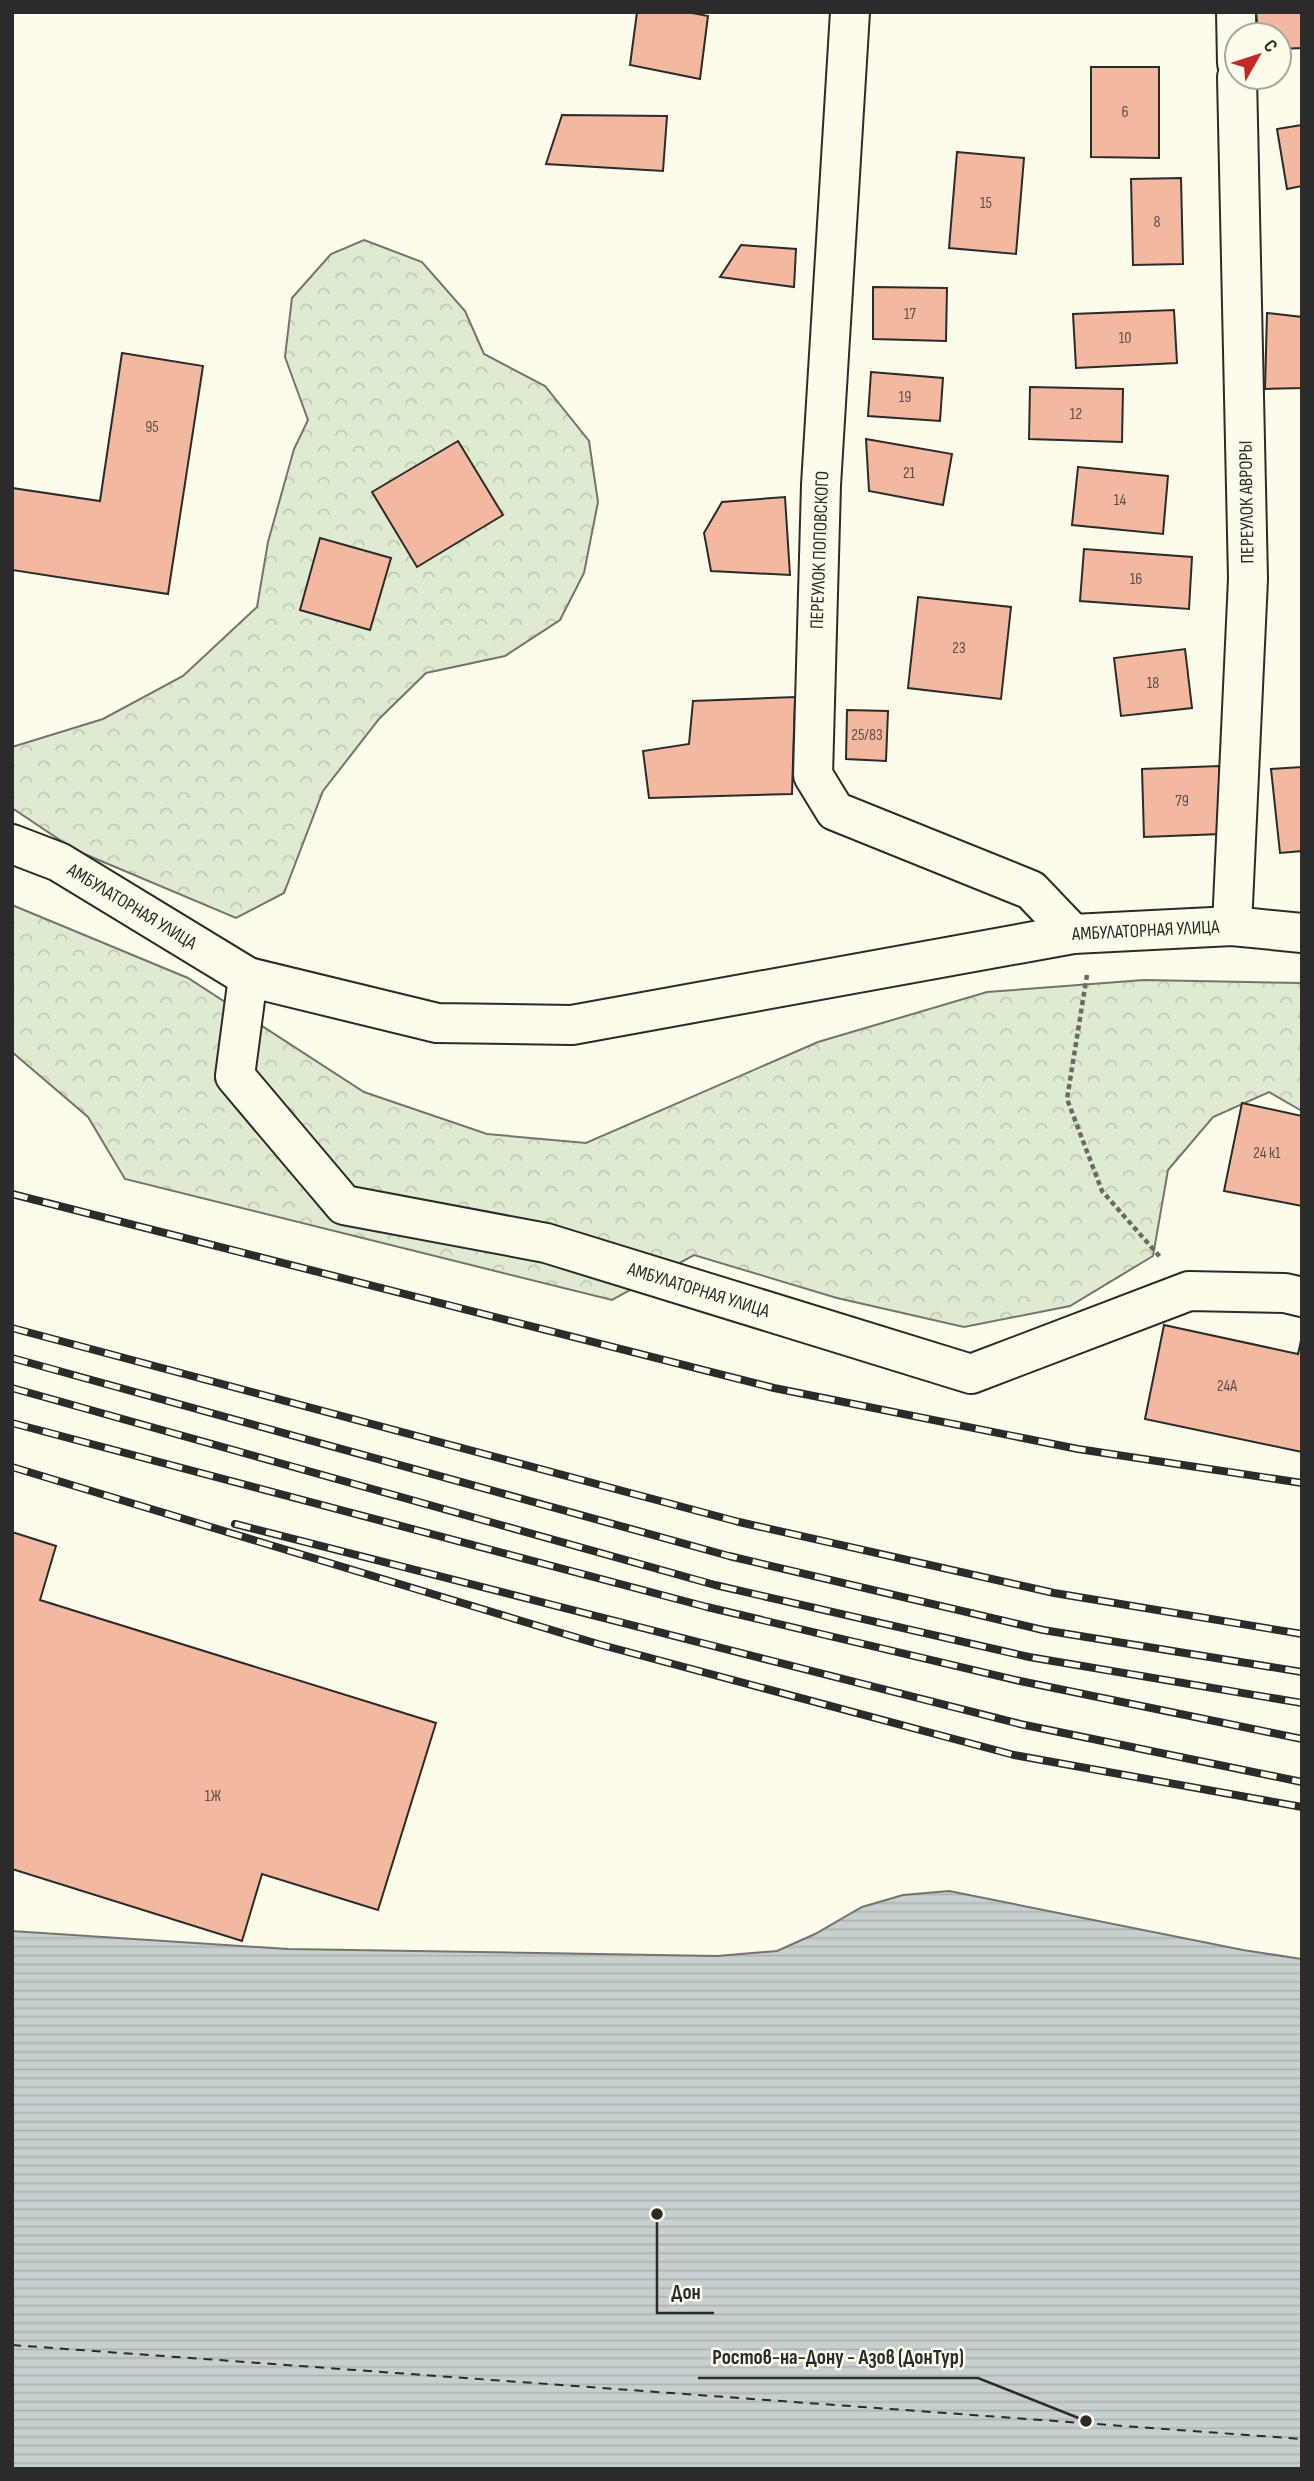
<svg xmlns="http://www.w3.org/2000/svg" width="1314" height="2481" viewBox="0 0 1314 2481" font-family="'Sofia Sans Condensed',sans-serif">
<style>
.forest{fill:url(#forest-crowns);stroke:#74746e;stroke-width:2}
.water{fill:url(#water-rules);stroke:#74746e;stroke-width:2}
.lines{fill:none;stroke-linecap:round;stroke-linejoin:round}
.ferry{stroke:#2b2b2b;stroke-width:2;stroke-dasharray:9 7;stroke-linecap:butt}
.building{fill:#f2b8a0;stroke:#2b2b2b;stroke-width:2}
.street-casing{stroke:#2b2b2b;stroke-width:42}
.path{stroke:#6a6964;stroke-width:4.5;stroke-dasharray:5 3.5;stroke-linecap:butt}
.street{stroke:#fdfbea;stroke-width:38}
.rail-casing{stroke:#2b2b2b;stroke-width:8}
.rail{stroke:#fdfbea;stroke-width:5;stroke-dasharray:16;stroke-linecap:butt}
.labels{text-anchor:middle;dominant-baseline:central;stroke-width:5;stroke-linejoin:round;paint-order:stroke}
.number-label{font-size:16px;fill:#5d4e48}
.street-label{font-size:19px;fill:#2b2b2b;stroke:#fdfbea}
.leader{fill:none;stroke:#2b2b2b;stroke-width:2.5}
.callout-dot{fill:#2b2b2b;stroke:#fdfbea;stroke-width:2.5}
.callout-label{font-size:21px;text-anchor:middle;font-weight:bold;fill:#2b2b2b;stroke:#fdfbea;stroke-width:5;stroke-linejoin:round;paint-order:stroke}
</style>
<defs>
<pattern id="forest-crowns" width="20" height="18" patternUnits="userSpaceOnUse" patternTransform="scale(1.75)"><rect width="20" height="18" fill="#deebd1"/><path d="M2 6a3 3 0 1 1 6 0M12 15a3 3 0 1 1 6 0" fill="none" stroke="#bfcab4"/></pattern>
<pattern id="water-rules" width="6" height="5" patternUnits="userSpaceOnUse" patternTransform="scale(1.75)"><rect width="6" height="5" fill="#c7d0d0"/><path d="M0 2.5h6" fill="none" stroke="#abb3b3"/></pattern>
</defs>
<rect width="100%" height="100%" fill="#fdfbea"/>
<!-- forest -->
<g class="forest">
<path d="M364,240L422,262L465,311L484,354L545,386L589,441L598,502L584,573L560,620L505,656L426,673L379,719L323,791L284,893L236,918L75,850L12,808V747L103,719L183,676L257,607L268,542L294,449L308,420L285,357L292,298L331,254Z"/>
<path d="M12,905L188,978L364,1092L487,1134L586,1143L818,1042L987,992L1144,980L1302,983V1111L1269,1092L1213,1117L1168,1170L1153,1256L1070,1306L964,1327L837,1298L694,1255L612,1300L125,1179L88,1117L12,1052Z"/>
</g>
<!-- water -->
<path class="water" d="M949,1891L1243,1950L1302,1959V2469H12V1931L288,1949L717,1956L777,1951L815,1934L862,1907L903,1895Z"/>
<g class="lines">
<!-- ferry -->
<path class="ferry" d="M12,2345L1302,2439"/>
</g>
<!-- building -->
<g class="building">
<path d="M637,12H687L708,16L700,79L630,65Z"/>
<path d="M1256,12H1302V48L1279,49V35H1258Z"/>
<path d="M1091,67H1159V158L1091,157Z"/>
<path d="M562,115L667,116L663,171L546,164Z"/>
<path d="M1302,125V186L1287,189L1277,129Z"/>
<path d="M957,152L1024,158L1016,254L949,248Z"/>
<path d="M1181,178L1183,264L1133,265L1131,179Z"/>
<path d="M741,245L796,249L794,287L720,277Z"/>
<path d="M873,287L947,288L946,341L873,339Z"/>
<path d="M1174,310L1177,363L1076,368L1073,314Z"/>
<path d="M1267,313L1302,317V388L1265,389Z"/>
<path d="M122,353L203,366L168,594L12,570V488L100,501Z"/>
<path d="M871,372L943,378L940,421L868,416Z"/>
<path d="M1030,387L1123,389L1122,442L1029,439Z"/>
<path d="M866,439L952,454L943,505L869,491Z"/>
<path d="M458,441L503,515L417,567L372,492Z"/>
<path d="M1078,467L1168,476L1163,534L1072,525Z"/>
<path d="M785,497L790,575L711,571L704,533L722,502Z"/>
<path d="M320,538L391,558L370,630L300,610Z"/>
<path d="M1084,549L1192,557L1189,609L1080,601Z"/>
<path d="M918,597L1011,607L1001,699L908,688Z"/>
<path d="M1185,649L1192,708L1121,716L1114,658Z"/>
<path d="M795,697L792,794L649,798L643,751L689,744L693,701Z"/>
<path d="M847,710L888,711L886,761L846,759Z"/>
<path d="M1219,766L1221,834L1144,837L1142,769Z"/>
<path d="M1302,767V851L1280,853L1271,769Z"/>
<path d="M1242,1103L1302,1116V1206L1224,1191Z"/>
<path d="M1164,1325L1298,1354L1302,1336V1452L1145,1419Z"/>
<path d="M12,1532L56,1546L40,1600L436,1723L378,1910L262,1874L242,1941L12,1869Z"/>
</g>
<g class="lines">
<defs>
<g id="street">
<path d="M850,12L821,485L813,775L835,811L1031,890L1073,934"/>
<path d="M1236,12L1237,63"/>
<path id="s1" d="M12,844L59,862L248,977L437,1023L572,1025L1073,934L1232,926L1302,933"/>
<path d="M1232,926L1248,579L1237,77"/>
<path id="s2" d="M248,977L235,1076L344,1205L546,1243L971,1374L1189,1291L1285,1293L1302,1297"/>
</g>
</defs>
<!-- street casing -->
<use href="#street" class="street-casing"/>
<!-- path -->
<path class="path" d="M1087,975L1067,1099L1102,1191L1161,1258"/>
<!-- street -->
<use href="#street" class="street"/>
<defs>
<g id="rail">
<path d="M12,1194L774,1388L1078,1449L1302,1483"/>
<path d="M12,1328L739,1522L1054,1593L1302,1634"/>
<path d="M12,1358L729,1556L1043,1630L1302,1672"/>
<path d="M12,1388L715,1585L1029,1657L1302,1703"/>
<path d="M12,1423L707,1607L1020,1681L1302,1739"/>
<path d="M12,1467L598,1644L1014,1755L1302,1807"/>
<path d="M235,1524L1020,1724L1302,1782"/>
</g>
</defs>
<!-- rail casing -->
<use href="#rail" class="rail-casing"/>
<!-- rail -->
<use href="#rail" class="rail"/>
</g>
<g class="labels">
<!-- number labels -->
<g class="number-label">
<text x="1125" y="112">6</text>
<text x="986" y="203">15</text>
<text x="1157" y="222">8</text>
<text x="910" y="314">17</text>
<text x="1125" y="338">10</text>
<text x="905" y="397">19</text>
<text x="1076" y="414">12</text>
<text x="152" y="427">95</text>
<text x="909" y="473">21</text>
<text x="1120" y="500">14</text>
<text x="1136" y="579">16</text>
<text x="959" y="648">23</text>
<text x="1153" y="683">18</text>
<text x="867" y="735">25/83</text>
<text x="1182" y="801">79</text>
<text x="1267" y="1153">24 к1</text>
<text x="1227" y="1386">24А</text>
<text x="213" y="1796">1Ж</text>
</g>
<!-- street labels -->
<g class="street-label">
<text transform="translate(1247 502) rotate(-91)">ПЕРЕУЛОК АВРОРЫ</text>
<text transform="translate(820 550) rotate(-88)">ПЕРЕУЛОК ПОПОВСКОГО</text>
<text stroke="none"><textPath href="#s1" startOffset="136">АМБУЛАТОРНАЯ УЛИЦА</textPath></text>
<text stroke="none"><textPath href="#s1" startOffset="1183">АМБУЛАТОРНАЯ УЛИЦА</textPath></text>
<text stroke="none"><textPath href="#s2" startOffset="634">АМБУЛАТОРНАЯ УЛИЦА</textPath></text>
</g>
</g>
<!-- callouts -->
<path class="leader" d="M657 2214L657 2313H714M1086 2421L978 2378H698"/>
<g class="callout-dot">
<circle cx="657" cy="2214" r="7"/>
<circle cx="1086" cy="2421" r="7"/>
</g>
<g class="callout-label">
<text x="686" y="2299">Дон</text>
<text x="838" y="2364">Ростов-на-Дону - Азов (ДонТур)</text>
</g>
<!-- border -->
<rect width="1314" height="2481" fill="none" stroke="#2b2b2b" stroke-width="28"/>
<!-- north arrow -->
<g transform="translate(1258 56) rotate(51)"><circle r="33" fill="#fdfbea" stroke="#a9a89e" stroke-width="2"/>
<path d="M0-5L12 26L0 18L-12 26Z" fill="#c62828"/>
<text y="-10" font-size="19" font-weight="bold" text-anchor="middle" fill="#2b2b2b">С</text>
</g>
</svg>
